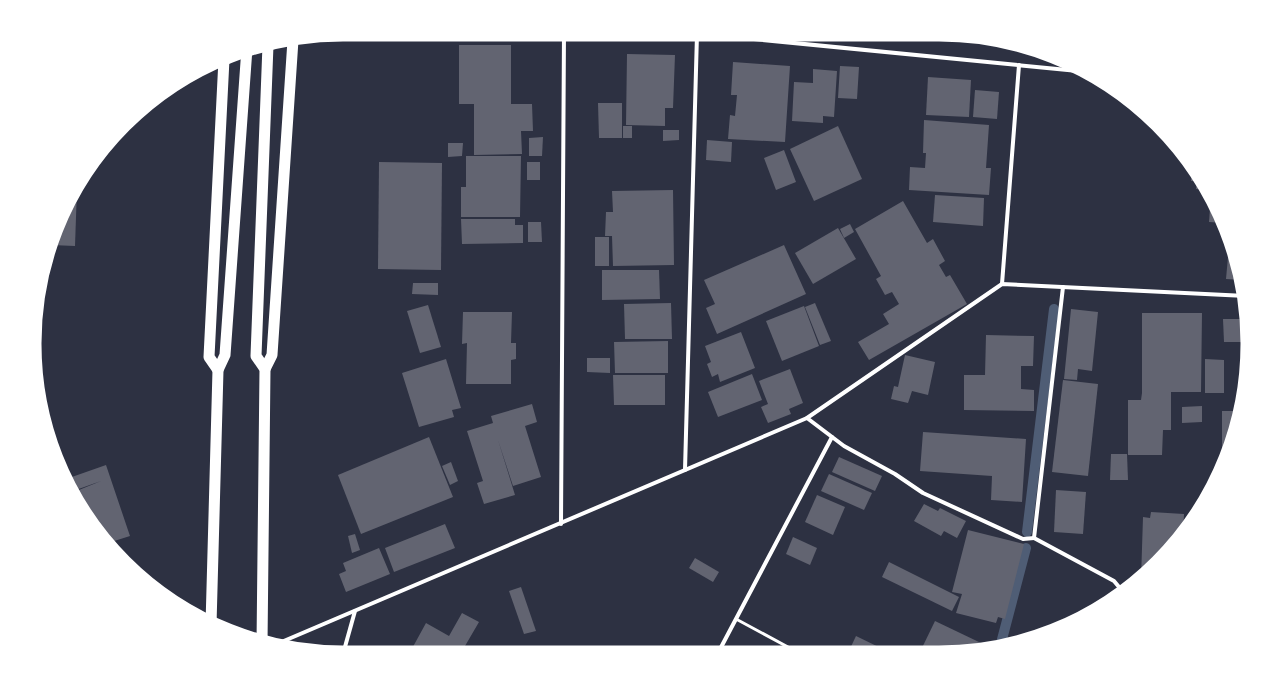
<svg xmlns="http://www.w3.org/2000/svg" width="1282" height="687" viewBox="0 0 1282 687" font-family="Montserrat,sans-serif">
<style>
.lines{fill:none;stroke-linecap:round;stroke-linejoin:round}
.stream{stroke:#4f5d75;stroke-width:10}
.building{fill:#626471}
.service{stroke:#fff;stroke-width:3}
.minor{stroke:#fff;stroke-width:4}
.trunk{stroke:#fff;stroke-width:11}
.rim{fill:none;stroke:#fff;stroke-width:5}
</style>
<rect width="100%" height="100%" fill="#2d3142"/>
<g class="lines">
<!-- stream -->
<g class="stream">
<path d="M1027,532L1054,309"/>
<path d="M1000,647L1026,548"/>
</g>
</g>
<!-- building -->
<g class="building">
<rect x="458" y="32" width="54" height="7"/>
<path d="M939,33H961L960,36Z"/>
<path d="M1003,40L1019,43L1031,47V50L1002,47Z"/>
<path d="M459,45H511V104H532L533,131H521L522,154L474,155V104H459Z"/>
<path d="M627,54L675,55L673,108H665V126L626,125Z"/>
<path d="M733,62L790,66L785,142L728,139L730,115L735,116L737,95H731Z"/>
<path d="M840,66L859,67L857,99L838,98Z"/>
<path d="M813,69L837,71L834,117L823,116V123L792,121L794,82L813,83Z"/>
<path d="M928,77L971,80L969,117L926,115Z"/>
<path d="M975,90L999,92L997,119L973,117Z"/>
<path d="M598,103H622V138H599Z"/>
<path d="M924,120L989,125L986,168H991L989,195L909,190L910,167L925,168L926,153H923Z"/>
<rect x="623" y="126" width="9" height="12"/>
<path d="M838,126L862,179L814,201L790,149Z"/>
<path d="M663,130H679V140L663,141Z"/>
<path d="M543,137L542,156H529V138Z"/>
<path d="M707,140L732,142L731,162L706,160Z"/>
<path d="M448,143H463L462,156L448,157Z"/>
<path d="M784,150L796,182L776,190L764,158Z"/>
<path d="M466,156H521L520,217H461V187H466Z"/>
<path d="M379,162L442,163L441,270L378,269Z"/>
<rect x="527" y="162" width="13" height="18"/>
<path d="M1193,166L1208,188L1209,190L1196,189L1197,181H1191Z"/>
<path d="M77,188L75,246L51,245Z"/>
<path d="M673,190L674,265L613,266L612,236H605L606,212H613L612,191Z"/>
<path d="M935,195L984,198L983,226L933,222Z"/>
<path d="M1211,195L1213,198L1224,223L1209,222Z"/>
<path d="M903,201L927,243L933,239L945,261L939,265L946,277L950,275L967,304L869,360L858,342L889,324L883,314L899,304L892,292L885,295L876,279L881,276L855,229Z"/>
<path d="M461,219H515V225H523V243L462,244Z"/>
<path d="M528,222H541L542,242H528Z"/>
<path d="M850,224L854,232L844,238L840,229Z"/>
<path d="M838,228L856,259L813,284L795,253Z"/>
<path d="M1230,235L1234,244L1242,280L1226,279Z"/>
<rect x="595" y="237" width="14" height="29"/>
<path d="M784,245L806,294L717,334L706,308L715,304L704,280Z"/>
<path d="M45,259L46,276L41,277L43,263Z"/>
<path d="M602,270H659L660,299L602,300Z"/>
<path d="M413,283H438V295L412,294Z"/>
<path d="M671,303L672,339H625L624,304Z"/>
<path d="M815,303L831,341L820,345L805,307Z"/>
<path d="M428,305L441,347L420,353L407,311Z"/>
<path d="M804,306L819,346L782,361L766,321Z"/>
<path d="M1071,309L1098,312L1092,371L1078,369L1077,380L1064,379Z"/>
<path d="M463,312H512L511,343H516V359L511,360V384H466L467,343L462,344Z"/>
<path d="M1142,313H1202L1201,392H1171V430H1163L1162,455H1128V400H1141L1142,393Z"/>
<path d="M1223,319H1248L1249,342H1224Z"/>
<path d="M741,332L755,368L720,382L718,374L712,377L707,364L711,362L705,346Z"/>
<path d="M986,335L1034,336L1033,366H1021V389L1034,390V411L964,410V375H985Z"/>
<path d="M668,341V373H615L614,342Z"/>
<path d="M905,355L935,362L928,395L912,391L908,403L891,399L894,386L898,387Z"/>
<path d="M587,358H610V373L587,372Z"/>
<path d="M446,359L461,408L452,410L454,417L419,427L402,373Z"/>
<path d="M1205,359L1224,360V393H1205Z"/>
<path d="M790,369L803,403L789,409L791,414L768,423L761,407L768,404L759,381Z"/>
<path d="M752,374L762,400L718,417L708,392Z"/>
<path d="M613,375H665V405H614Z"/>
<path d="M1063,380L1098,384L1088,476L1052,472Z"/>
<path d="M38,398L63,466L59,467L43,424Z"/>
<path d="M532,404L537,422L525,426L541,477L513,486L498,440L515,495L484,504L477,483L483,481L467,431L493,423L491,416Z"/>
<path d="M1202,406V422L1182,423V407Z"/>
<path d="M1222,411H1242L1239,424L1222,469Z"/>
<path d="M923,432L1026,439L1022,502L991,500L992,476L920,471Z"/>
<path d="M429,437L453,497L361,534L338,475Z"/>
<path d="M1111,454H1127L1128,480H1110Z"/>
<path d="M839,457L882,476L875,491L832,472Z"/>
<path d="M451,462L458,481L450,485L442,466Z"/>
<path d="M106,465L130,536L108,543L77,500L74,492L101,481L73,491L69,478Z"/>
<path d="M829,474L872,493L864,510L821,491Z"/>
<path d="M1056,490L1086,492L1083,534L1054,532Z"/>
<path d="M817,495L845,507L833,535L805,522Z"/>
<path d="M924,504L938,511L940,508L966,521L957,538L944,531L941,536L914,521Z"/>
<path d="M1151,512L1184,514L1183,534L1173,549L1141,579L1143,517L1150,518Z"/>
<path d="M445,524L455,548L394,572L385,548Z"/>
<path d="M968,530L1024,544L1005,619L998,617L996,623L956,613L962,594L952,592Z"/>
<path d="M355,534L360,550L352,553L348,536Z"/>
<path d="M793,537L817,548L810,565L786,554Z"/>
<path d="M379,548L390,574L346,592L339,574L346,571L343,563Z"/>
<path d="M124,554L128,567L118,556Z"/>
<path d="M695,558L719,572L713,582L689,568Z"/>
<path d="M889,562L959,597L952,611L882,577Z"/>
<path d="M521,587L536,631L524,634L509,591Z"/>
<path d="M462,613L479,622L465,646L480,654H409L426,623L449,636Z"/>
<path d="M935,621L981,643L977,652H920Z"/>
<path d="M856,636L891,653H848Z"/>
<path d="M668,646L672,653H657Z"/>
</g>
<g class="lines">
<!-- service -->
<path class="service" d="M736,619L799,653"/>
<!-- minor -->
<g class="minor">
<path d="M682,32L1088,72"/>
<path d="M1002,284L1019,65"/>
<path d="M1063,287L1034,538L1114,581L1124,593"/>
<path d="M807,418L844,446L895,474L923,493L1023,539L1034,538"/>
<path d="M685,470L697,34"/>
<path d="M561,524L564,32"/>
<path d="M272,646L807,418L1002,284L1246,296"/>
<path d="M718,653L832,437"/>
<path d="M343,654L355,611"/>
</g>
<!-- trunk -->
<g class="trunk">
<path d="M265,369L272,355L293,40"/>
<path d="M218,370L209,357L224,59"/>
<path d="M211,625L218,370L225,355L247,48"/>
<path d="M262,644L265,369L256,356L268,45"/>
</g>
</g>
<!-- crop -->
<path d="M0 0H1282V687H0ZM343 39H939A304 304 0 0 1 1243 343V344A304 304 0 0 1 939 648H343A304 304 0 0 1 39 344V343A304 304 0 0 1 343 39Z" fill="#fff" fill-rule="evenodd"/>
<path class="rim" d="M343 39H939A304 304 0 0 1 1243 343V344A304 304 0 0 1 939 648H343A304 304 0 0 1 39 344V343A304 304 0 0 1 343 39Z"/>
</svg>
